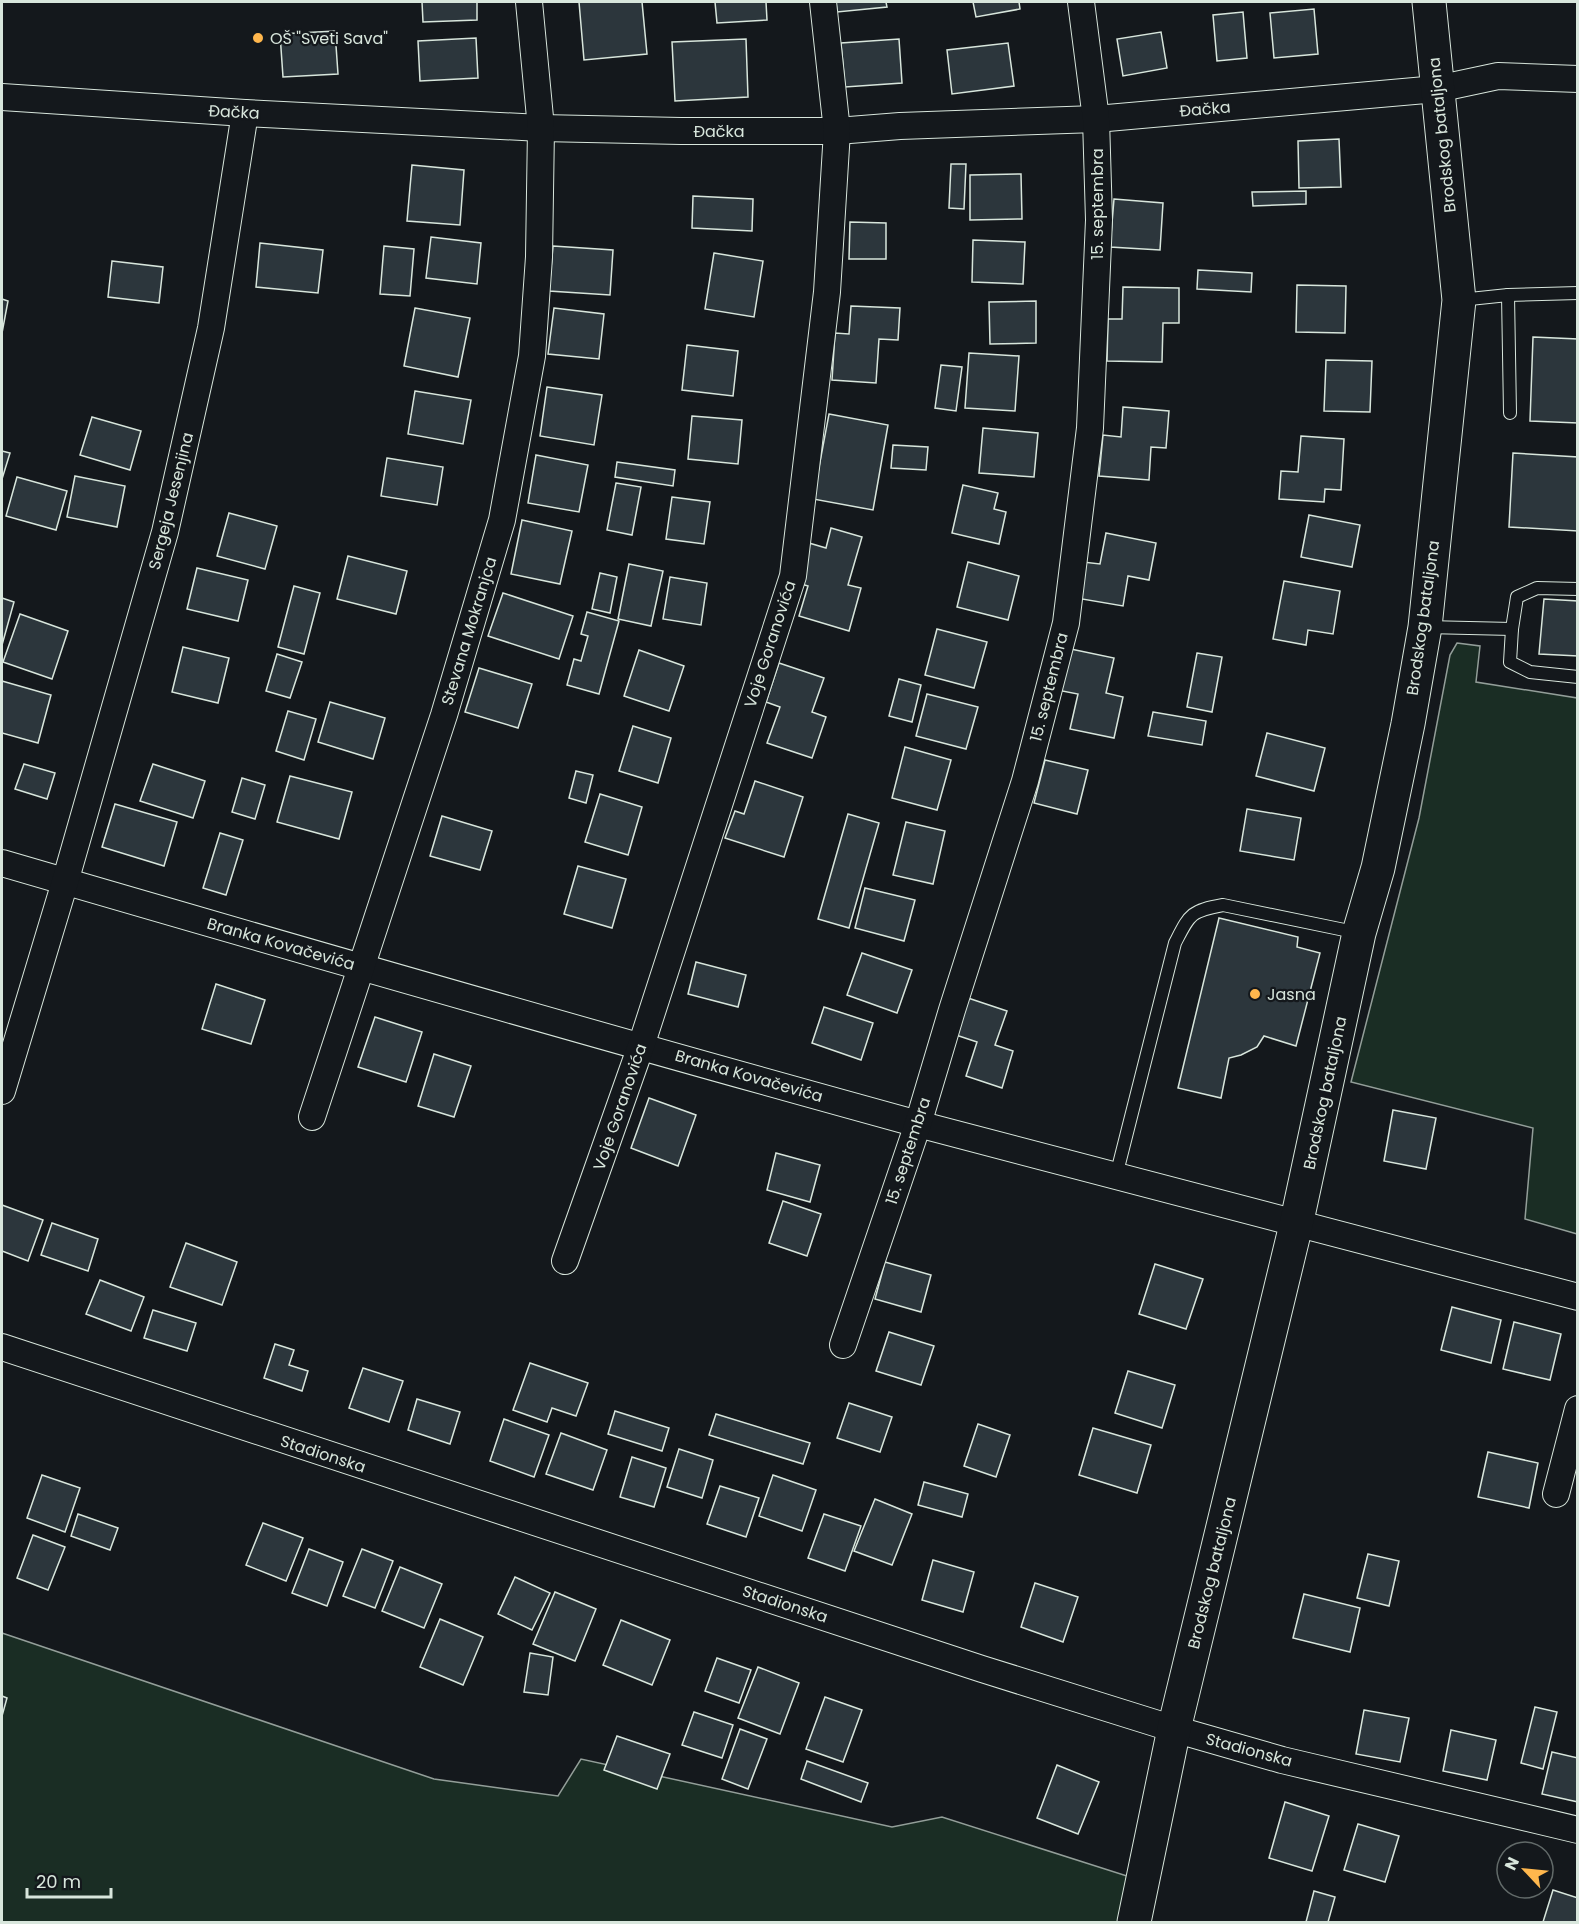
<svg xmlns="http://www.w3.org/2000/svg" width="1579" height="1924" viewBox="0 0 1579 1924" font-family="Poppins,sans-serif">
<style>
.green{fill:#1a2d24;stroke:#939e99;stroke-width:1.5}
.building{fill:#2c363c;stroke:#d8e6dc;stroke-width:1.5}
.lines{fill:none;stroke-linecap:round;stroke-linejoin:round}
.lane-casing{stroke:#d8e6dc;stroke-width:14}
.street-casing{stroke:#d8e6dc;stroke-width:28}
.secondary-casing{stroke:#d8e6dc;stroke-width:35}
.lane{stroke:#14181c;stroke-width:12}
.street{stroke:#14181c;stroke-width:26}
.secondary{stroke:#14181c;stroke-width:33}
.poi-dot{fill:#ffb74d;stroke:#14181c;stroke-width:2}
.labels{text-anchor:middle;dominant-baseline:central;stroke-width:4.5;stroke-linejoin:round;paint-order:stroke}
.poi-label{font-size:16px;fill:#d8e6dc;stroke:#14181c;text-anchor:start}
.street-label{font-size:16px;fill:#d8e6dc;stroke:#14181c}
</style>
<rect width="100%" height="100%" fill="#14181c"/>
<!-- green -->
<g class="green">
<path d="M1457,643L1480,646L1476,682L1577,698V1234L1525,1219L1533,1128L1351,1082L1419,818L1450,655Z"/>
<path d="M2,1633L434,1779L558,1796L581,1759L892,1827L942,1817L1127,1876L1118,1922H2Z"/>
</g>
<!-- building -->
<g class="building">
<path d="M422,2H477V20L423,22Z"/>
<path d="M579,2H642L647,54L584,60Z"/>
<path d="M715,2H766L767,20L717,23Z"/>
<path d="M836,2H886L887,7L837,12Z"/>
<path d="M973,2H1019L1020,9L976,17Z"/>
<path d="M1314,9L1318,54L1274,58L1270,13Z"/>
<path d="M1243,12L1247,58L1217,61L1213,15Z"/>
<path d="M335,31L338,74L283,77L280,34Z"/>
<path d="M1161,32L1167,68L1123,76L1117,39Z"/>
<path d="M476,38L478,78L420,81L418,41Z"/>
<path d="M746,39L748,97L675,101L672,42Z"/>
<path d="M899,39L902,83L845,87L841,43Z"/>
<path d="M1008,43L1014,86L952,94L947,50Z"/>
<path d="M1339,139L1341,187L1299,188L1298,141Z"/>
<path d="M951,164H966L964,209L949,208Z"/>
<path d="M412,165L464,170L460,225L407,221Z"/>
<path d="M1021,174L1022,219L970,220V175Z"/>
<path d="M1306,191V204L1253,206L1252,192Z"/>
<path d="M693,196L753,199L752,231L692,228Z"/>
<path d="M1114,199L1163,203L1160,250L1110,247Z"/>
<path d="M850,222L886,223V259H849Z"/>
<path d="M431,237L481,243L477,284L426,278Z"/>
<path d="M973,240L1025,242L1023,284L972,282Z"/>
<path d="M260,243L323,250L318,293L256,287Z"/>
<path d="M384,246L414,249L410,296L380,294Z"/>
<path d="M553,246L613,250L610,295L549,291Z"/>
<path d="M714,253L763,261L754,317L705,309Z"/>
<path d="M112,261L163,267L159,303L108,297Z"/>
<path d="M1198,270L1252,273L1251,292L1197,289Z"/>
<path d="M1297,285L1346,286L1345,333L1296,332Z"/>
<path d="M1123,287L1179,288V323H1163L1162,362L1107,361L1108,319H1122Z"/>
<path d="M2,299L8,301L2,333Z"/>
<path d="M1036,301V343L990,344L989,302Z"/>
<path d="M851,306L900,308L898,340L879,339L876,383L832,380L835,333L849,334Z"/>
<path d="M415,308L470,318L458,377L404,366Z"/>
<path d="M554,308L604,314L599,359L548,354Z"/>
<path d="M1533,337L1578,339V423L1530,421Z"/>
<path d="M687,345L738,351L733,396L682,390Z"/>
<path d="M969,353L1019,356L1015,411L965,408Z"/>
<path d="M1326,360L1372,361L1370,412L1324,411Z"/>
<path d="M941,365L962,367L956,411L935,408Z"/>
<path d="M547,387L602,395L594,445L540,436Z"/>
<path d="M415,391L471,400L463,444L408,434Z"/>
<path d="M1123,407L1169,411L1166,448L1151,447L1149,480L1099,476L1103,435L1121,437Z"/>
<path d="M829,414L888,425L873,510L813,499Z"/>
<path d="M692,416L742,420L738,464L688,459Z"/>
<path d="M92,417L141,431L130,470L80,455Z"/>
<path d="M983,428L1038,433L1034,477L979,473Z"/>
<path d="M1301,436L1344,439L1341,490L1325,489L1324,502L1279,499L1281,471L1298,472Z"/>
<path d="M893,445L928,447L926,470L891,468Z"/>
<path d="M2,451L10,453L2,479Z"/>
<path d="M1513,453L1578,457V531L1509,527Z"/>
<path d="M536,455L588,465L579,512L528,503Z"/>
<path d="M387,458L443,467L437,505L381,496Z"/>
<path d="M617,462L675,470L673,486L615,477Z"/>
<path d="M75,476L125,486L117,527L67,517Z"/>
<path d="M17,477L67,491L56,530L6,516Z"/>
<path d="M616,483L641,487L632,535L607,530Z"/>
<path d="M963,485L998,493L994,509L1006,512L999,544L952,533Z"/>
<path d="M672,497L710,502L704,544L666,539Z"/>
<path d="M229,513L277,526L265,569L217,556Z"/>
<path d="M1309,515L1360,525L1352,567L1301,557Z"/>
<path d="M522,520L572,531L560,584L511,574Z"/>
<path d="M831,528L862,537L848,585L861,588L849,631L799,616L808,586L798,583L809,543L826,548Z"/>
<path d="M1106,533L1156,543L1149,580L1128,576L1123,606L1076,598L1083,562L1100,564Z"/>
<path d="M348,556L407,571L396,614L337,599Z"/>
<path d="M968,562L1019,576L1008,620L957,607Z"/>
<path d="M629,564L663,571L651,626L618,619Z"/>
<path d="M197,568L248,580L238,621L187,609Z"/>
<path d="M600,573L617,577L610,613L592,609Z"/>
<path d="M670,577L707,583L701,625L663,619Z"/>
<path d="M1284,581L1340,591L1333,634L1308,630L1306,645L1273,639Z"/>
<path d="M294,586L320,593L304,654L278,647Z"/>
<path d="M503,593L573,616L559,659L488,636Z"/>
<path d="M2,598L14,602L2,645Z"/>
<path d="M1544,599L1578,601V656L1539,654Z"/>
<path d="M587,612L619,621L599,694L567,685L574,659L581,661L588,636L581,634Z"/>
<path d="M20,614L68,631L52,679L3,662Z"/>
<path d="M937,629L987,642L974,688L925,675Z"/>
<path d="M183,647L229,658L218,703L172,692Z"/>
<path d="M1066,648L1114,658L1106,693L1123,697L1114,738L1070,729L1078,694L1057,690Z"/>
<path d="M639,650L684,666L669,711L624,696Z"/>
<path d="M1197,653L1222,657L1212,712L1187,707Z"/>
<path d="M277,654L302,662L290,698L266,691Z"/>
<path d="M779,663L824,678L812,712L826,717L812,758L767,743L780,707L766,702Z"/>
<path d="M479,668L532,684L518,728L465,712Z"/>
<path d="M899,679L921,685L912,722L889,716Z"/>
<path d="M2,681L51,695L38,743L2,733Z"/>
<path d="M927,694L978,707L966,749L916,736Z"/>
<path d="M330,702L385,718L373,759L318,742Z"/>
<path d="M288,711L316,719L304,760L276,751Z"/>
<path d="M1153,712L1206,721L1202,745L1148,736Z"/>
<path d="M633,726L671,738L658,783L619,771Z"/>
<path d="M1267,733L1325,748L1314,791L1256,776Z"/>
<path d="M905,747L951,760L937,810L892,798Z"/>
<path d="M1045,760L1088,770L1077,814L1034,803Z"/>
<path d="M24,764L55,773L47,799L15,789Z"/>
<path d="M153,764L205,781L193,818L140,801Z"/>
<path d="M576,771L593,775L586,803L569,798Z"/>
<path d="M290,776L352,792L339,839L277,822Z"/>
<path d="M242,778L265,785L255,819L232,812Z"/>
<path d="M755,781L803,797L784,857L725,838L735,811L744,814Z"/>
<path d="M600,794L642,807L628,855L585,842Z"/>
<path d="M115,804L177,822L164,866L102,847Z"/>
<path d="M1247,809L1301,818L1294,860L1240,851Z"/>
<path d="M848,814L879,823L849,928L818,919Z"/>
<path d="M442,816L492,831L480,870L430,856Z"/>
<path d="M906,822L945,831L933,884L893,875Z"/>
<path d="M220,833L243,840L226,895L203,888Z"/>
<path d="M578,866L626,879L612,928L564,914Z"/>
<path d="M865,888L915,900L904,941L855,928Z"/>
<path d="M1219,918L1298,937L1297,947L1320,953L1296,1046L1264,1036L1257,1047L1241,1055L1229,1058L1221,1098L1178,1088Z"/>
<path d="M862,953L912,970L897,1013L847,995Z"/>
<path d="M696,962L746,975L738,1007L688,994Z"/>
<path d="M216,984L265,1000L251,1044L202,1029Z"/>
<path d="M965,997L1007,1011L995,1045L1013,1051L1002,1088L966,1076L977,1042L953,1034Z"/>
<path d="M824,1007L873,1023L861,1060L812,1043Z"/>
<path d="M375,1017L422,1032L406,1082L358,1067Z"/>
<path d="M434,1054L471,1066L454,1117L418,1106Z"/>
<path d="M649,1098L696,1115L678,1166L631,1148Z"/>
<path d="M1393,1110L1436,1118L1426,1169L1384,1161Z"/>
<path d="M776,1153L820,1165L810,1202L767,1190Z"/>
<path d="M783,1201L821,1214L807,1256L769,1243Z"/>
<path d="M2,1205L43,1220L28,1261L2,1251Z"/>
<path d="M52,1223L98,1239L88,1271L41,1255Z"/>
<path d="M186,1243L237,1262L222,1305L170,1287Z"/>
<path d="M885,1262L931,1275L921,1312L875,1299Z"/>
<path d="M1155,1264L1203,1279L1186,1329L1139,1314Z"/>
<path d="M100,1280L144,1297L131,1331L86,1314Z"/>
<path d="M1452,1307L1501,1320L1491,1363L1441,1350Z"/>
<path d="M153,1310L196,1323L187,1351L144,1338Z"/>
<path d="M1514,1322L1561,1334L1550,1380L1503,1369Z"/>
<path d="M889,1332L934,1346L921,1385L876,1371Z"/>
<path d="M275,1344L294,1350L289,1365L308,1371L302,1391L264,1378Z"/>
<path d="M530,1363L588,1383L576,1416L552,1408L547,1422L513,1410Z"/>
<path d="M363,1368L403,1381L389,1422L349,1408Z"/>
<path d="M1128,1371L1175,1385L1162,1428L1115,1413Z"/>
<path d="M417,1399L460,1412L450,1444L408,1430Z"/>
<path d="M849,1403L892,1417L880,1452L837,1438Z"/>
<path d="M615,1411L669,1428L662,1451L608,1434Z"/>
<path d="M716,1414L810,1443L803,1464L709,1435Z"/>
<path d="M504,1419L549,1435L534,1477L490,1461Z"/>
<path d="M978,1424L1010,1435L996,1477L964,1466Z"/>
<path d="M1093,1428L1151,1445L1137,1493L1079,1475Z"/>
<path d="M561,1433L607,1450L593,1490L546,1474Z"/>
<path d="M679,1449L713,1460L702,1498L667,1487Z"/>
<path d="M1488,1452L1538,1463L1529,1508L1478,1497Z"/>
<path d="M632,1457L666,1468L654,1507L620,1497Z"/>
<path d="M42,1475L80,1488L65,1532L27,1518Z"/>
<path d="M773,1475L816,1490L802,1531L759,1516Z"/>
<path d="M924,1482L968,1494L962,1517L918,1505Z"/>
<path d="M720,1486L759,1498L746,1537L707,1524Z"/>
<path d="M875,1499L912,1514L892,1565L854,1551Z"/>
<path d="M78,1514L118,1528L110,1550L71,1536Z"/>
<path d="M824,1514L861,1526L845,1571L808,1558Z"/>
<path d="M263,1523L303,1538L286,1581L246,1565Z"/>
<path d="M33,1535L65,1547L48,1590L17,1578Z"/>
<path d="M309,1549L343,1562L327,1606L292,1593Z"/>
<path d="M362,1549L393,1561L375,1608L343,1596Z"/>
<path d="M1368,1554L1399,1561L1389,1606L1357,1598Z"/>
<path d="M933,1560L974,1572L963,1612L922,1600Z"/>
<path d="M400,1567L442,1584L424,1628L382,1611Z"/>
<path d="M515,1577L550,1593L532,1630L498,1614Z"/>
<path d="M1035,1583L1078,1597L1063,1642L1021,1627Z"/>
<path d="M555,1592L596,1609L575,1661L533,1644Z"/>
<path d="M1304,1594L1360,1608L1350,1652L1293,1638Z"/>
<path d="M440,1619L483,1637L463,1685L420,1667Z"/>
<path d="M621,1620L670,1640L652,1685L603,1665Z"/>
<path d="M530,1653L553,1657L548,1695L524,1692Z"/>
<path d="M717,1658L751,1670L739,1703L705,1691Z"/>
<path d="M758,1667L799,1683L780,1734L738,1718Z"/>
<path d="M2,1696L7,1698L2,1716Z"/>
<path d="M825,1697L862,1710L843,1762L806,1749Z"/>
<path d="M1535,1707L1557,1712L1543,1769L1521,1763Z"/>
<path d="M1364,1710L1409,1718L1400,1762L1356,1754Z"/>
<path d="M694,1712L733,1725L722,1758L682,1745Z"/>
<path d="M740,1729L767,1739L748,1789L722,1779Z"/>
<path d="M1451,1730L1496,1740L1487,1780L1443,1771Z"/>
<path d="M617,1736L670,1754L657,1789L604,1770Z"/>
<path d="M1552,1752L1578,1758V1802L1542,1794Z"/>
<path d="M807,1761L868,1783L861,1802L801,1779Z"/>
<path d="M1057,1765L1099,1782L1078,1834L1037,1818Z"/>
<path d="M1285,1802L1329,1816L1312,1871L1269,1858Z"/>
<path d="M1358,1824L1399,1836L1385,1882L1344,1870Z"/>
<path d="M1553,1890L1578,1898V1922H1543Z"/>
<path d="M1314,1891L1335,1897L1328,1922H1306Z"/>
</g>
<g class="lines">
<defs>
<g id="lane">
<path d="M1508,295L1510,413"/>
<path d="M1460,300L1508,295L1578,293"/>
<path d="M1578,589L1537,588L1517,597L1512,629L1510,662L1530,672L1578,677"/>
<path d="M1426,627L1512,629"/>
<path d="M1116,1176L1175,943C1190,914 1190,911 1223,905L1359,933"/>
</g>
<g id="street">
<path d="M2,97L245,113L541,128L681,131H837L900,126L1096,119L1437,89L1498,76L1578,79"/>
<path d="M2,863C307,952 612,1040 918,1124C1137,1183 1357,1240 1578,1297"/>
<path d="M2,1091L65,882L165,532L211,328L245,113"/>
<path d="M312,1117L444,715L502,520L532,356L539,257L541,128L529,2"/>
<path d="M565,1261L641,1046L793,576L827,292L837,131L823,2"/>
<path d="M843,1345L918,1124L952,1010L1025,781L1066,623L1090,428L1099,220L1096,119L1081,2"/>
<path d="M2,1347L982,1669L1174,1729L1282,1760L1578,1830"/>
<path d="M1556,1494L1578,1409"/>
</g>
<path id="secondary" d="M1134,1922L1174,1729L1296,1225L1359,933L1378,868L1408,724L1425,627L1459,300L1429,2"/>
</defs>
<!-- lane casing -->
<use href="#lane" class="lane-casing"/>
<!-- street casing -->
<use href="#street" class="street-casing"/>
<!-- secondary casing -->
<use href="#secondary" class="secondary-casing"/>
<!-- lane -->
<use href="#lane" class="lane"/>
<!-- street -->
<use href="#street" class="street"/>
<!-- secondary -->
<use href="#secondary" class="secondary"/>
</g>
<!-- markers -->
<g class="poi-dot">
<circle cx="258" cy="38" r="6"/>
<circle cx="1255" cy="994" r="6"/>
</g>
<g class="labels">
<!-- poi labels -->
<g class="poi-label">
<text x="270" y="38">OŠ "Sveti Sava"</text>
<text x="1267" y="994">Jasna</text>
</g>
<!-- street labels -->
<g class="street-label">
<text transform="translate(1205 109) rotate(-5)">Đačka</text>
<text transform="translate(234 112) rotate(3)">Đačka</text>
<text x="719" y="131">Đačka</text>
<text transform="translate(1442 135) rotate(-96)">Brodskog bataljona</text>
<text transform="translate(1097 204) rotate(-90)">15. septembra</text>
<text transform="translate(171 501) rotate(-76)">Sergeja Jesenjina</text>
<text transform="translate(1423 618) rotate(-82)">Brodskog bataljona</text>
<text transform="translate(469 631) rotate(-73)">Stevana Mokranjca</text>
<text transform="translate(770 644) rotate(-72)">Voje Goranovića</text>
<text transform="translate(1049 687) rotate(-76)">15. septembra</text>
<text transform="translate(281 944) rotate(16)">Branka Kovačevića</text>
<text transform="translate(749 1076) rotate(16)">Branka Kovačevića</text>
<text transform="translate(1325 1093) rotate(-78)">Brodskog bataljona</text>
<text transform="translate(620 1107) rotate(-71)">Voje Goranovića</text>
<text transform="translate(908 1151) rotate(-72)">15. septembra</text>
<text transform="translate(323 1454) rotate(18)">Stadionska</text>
<text transform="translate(1212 1573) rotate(-76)">Brodskog bataljona</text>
<text transform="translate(785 1604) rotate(18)">Stadionska</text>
<text transform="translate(1249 1750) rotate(15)">Stadionska</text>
</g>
</g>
<!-- border -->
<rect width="1579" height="1924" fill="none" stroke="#d8e6dc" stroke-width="6"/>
<!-- north arrow -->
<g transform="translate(1525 1870) rotate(296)"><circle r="28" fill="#14181c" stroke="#626a69" stroke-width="1.5"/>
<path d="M0-4.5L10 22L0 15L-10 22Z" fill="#ffb74d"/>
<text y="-9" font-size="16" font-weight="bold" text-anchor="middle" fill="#d8e6dc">N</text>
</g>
<!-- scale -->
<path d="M27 1888v9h84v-9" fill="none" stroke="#d8e6dc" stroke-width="3"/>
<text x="36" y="1888" font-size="18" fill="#d8e6dc" stroke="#14181c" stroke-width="4.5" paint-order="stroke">20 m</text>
</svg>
